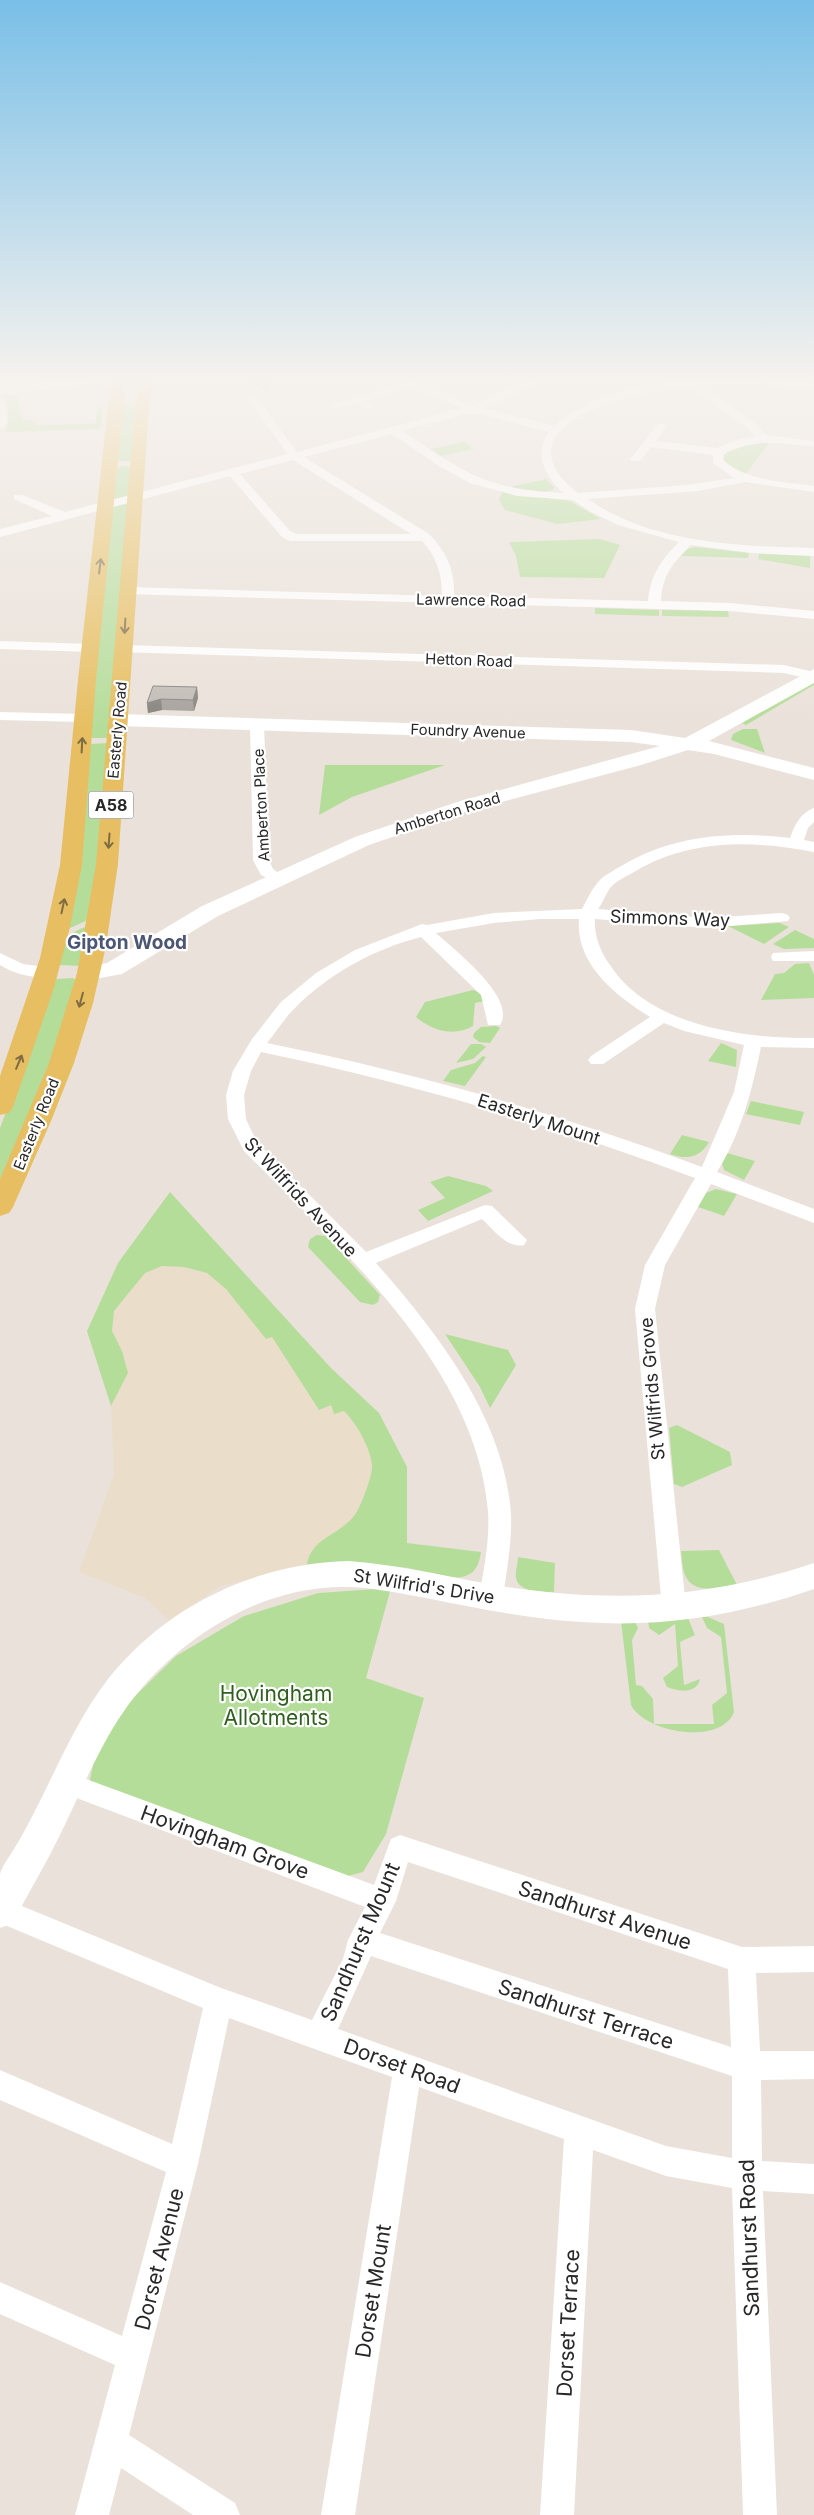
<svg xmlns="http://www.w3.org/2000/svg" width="814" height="2515" viewBox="0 0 814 2515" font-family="Inter,sans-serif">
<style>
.education{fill:#eadeca}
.green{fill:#b5dd9a}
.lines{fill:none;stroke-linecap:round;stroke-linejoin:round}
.street{fill:#fff;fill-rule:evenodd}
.secondary{fill:#fff;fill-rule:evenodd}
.primary{fill:#e7bf62;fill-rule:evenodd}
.wall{fill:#a7a29d}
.shaded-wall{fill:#888480}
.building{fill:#c2bcb7;stroke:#888480}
.oneway{stroke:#7e6c42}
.labels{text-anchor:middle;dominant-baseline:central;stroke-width:4.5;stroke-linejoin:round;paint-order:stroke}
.far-street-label{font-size:15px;fill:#282828;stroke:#fff}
.shield{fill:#fff;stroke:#686868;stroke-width:1}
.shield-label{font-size:16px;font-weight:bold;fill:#282828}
.street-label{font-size:18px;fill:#282828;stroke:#fff}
.neighbourhood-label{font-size:19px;font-weight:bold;fill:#4c5675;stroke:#fff}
.near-park-label{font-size:21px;fill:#2f5f1e;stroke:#fff}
.near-street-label{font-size:21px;fill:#282828;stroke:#fff}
</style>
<rect width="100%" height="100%" fill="#eae2da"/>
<!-- education -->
<path class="education" d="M170,1192L331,1368L379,1413L407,1467L351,1564L307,1565L221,1586L169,1620L145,1598L79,1572L114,1474L111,1406L87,1331L118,1263Z"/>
<!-- green -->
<g class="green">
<path d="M109,377H156C148,390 125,388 112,383Z"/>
<path d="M52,388L51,393L46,391L22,394V396L17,397L22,420L35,421L36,425L95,424L98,408L103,405L100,429L6,432C10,418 9,407 3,394Z"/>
<path d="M122,400L135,409L131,461H118Z"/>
<path d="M770,441L745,475L726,464L723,458C728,443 756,443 770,441Z"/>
<path d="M464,442L474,449L441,456L431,449Z"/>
<path d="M121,466L131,467L128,497L114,499L116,469Z"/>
<path d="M546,479L554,487L553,490L543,492L510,487Z"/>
<path d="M502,492L570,501L601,519L557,524L505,510L499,500Z"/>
<path d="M125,503L129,504L110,738H90L111,507Z"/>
<path d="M600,539L620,545L604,578L520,577L516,556L509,542Z"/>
<path d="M695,547L749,553L748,558L681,556L688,549Z"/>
<path d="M759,554L810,556V568L758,559Z"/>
<path d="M595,608L659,610V616L595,614Z"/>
<path d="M662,610L728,611L729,617L662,616Z"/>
<path d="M814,681V685L746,725L742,723Z"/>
<path d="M743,729H757L765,753L731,740L733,734Z"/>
<path d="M109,743L100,846L90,919L68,929L89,744Z"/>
<path d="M325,765H445L352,797L319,815Z"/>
<path d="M780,923L789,927L764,944L728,926Z"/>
<path d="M87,927L81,966L59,965L65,937L82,928Z"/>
<path d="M795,930L814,939V948L784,949L773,944Z"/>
<path d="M809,963L814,975V998L761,1000L775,974L784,973L795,964Z"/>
<path d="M73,978L76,981L54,1053L0,1185V1128L56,979Z"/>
<path d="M473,990L483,994L486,1001L475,1003L473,1026C455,1037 432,1031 416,1017L425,1002Z"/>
<path d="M496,1026L500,1028L490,1043L479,1042L473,1037L474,1033L481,1027Z"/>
<path d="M721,1043L737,1050L736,1067L708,1061Z"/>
<path d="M471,1044H481L486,1047L473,1059L456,1063Z"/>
<path d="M483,1056L486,1057L465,1086L443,1081L451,1070L475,1063Z"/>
<path d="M751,1101L804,1112L800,1125L746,1114Z"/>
<path d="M682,1135L709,1142C700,1158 686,1160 670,1154Z"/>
<path d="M727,1153L755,1161L744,1180L724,1170L722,1163Z"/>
<path d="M448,1176L486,1186L493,1191L428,1221L418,1210L445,1198L430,1182Z"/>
<path d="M716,1189L737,1194L724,1216L698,1207L706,1193Z"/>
<path d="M170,1192L331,1368L379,1413L407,1467V1543L481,1552C479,1564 476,1574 462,1577C445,1580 424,1571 408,1568C375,1563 340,1564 307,1565C310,1539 339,1535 354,1516C360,1509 373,1475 372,1465C370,1447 357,1424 344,1411L334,1414L331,1405L319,1410L272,1337L266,1339L226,1289L207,1273L184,1267L162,1266L145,1273L114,1311L112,1331L122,1351L128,1373L111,1406L87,1331L118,1263Z"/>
<path d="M317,1235L326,1236L380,1295L378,1302L373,1305L360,1302L308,1247L310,1239Z"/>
<path d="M445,1334L508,1350L516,1365L490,1408L480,1387Z"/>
<path d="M677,1425L730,1452L732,1465L682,1487L674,1484L669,1428Z"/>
<path d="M719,1550L737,1585C720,1587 694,1596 685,1575C682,1568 682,1558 681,1551Z"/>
<path d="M518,1557L555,1563L554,1592C543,1592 519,1593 516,1578C515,1572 518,1563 518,1557Z"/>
<path d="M391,1588L366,1678L424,1698L386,1834L363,1872L344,1877L89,1784L96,1751L129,1702L176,1656L244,1616L318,1593Z"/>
<path d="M702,1617H708L724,1624L734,1712C721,1746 645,1733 631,1705L621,1621L634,1620L638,1628L632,1640L636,1685L642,1686L653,1699L654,1724H714L712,1705L727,1693L721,1637L707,1628Z"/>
<path d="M688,1618L695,1635L680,1642L684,1685L700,1679C697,1694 679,1692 667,1687L663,1678L678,1666L675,1624L659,1635L649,1628L648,1620Z"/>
</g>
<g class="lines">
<!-- street -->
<g class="street">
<path d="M394,377H407L472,405C497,396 522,377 548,377L500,402L483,408L554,426C616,370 736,374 814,383V389L755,384L701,385L756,424L766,435L814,441V447C782,443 754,438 724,454L723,460C749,482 782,481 814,486V492L745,482L698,491L588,499C652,544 739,546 814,548V556L752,553L691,545C673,562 662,576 661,601L730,603L814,611V619L730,611L123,594L121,591L127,587L442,596C442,574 437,557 422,541H290L282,537L230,476L0,537V529L52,516L14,499V495H22L65,512L288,454L248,400L249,398H257L297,452L462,408L411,387L366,401L374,406L369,409L355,403L333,409L328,406L403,383ZM689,386L748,428L755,436L739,439L717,448L656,441L667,426L662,423L658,424L630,459L632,461H640L651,447L713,455V463L734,478L687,485L578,493C567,485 556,474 552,460C540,409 656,390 689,386ZM473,412L549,432C533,455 545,475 563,493C486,490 464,472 402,431ZM392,434L439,466L470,483L517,496L573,500L589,511L618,525L679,542C661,560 650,576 648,601L454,596C455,571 447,552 429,534L304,457ZM293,460L411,534H296L290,531L240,474Z"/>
<path d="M0,401L5,404L7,420L4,427L0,428Z"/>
<path d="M0,641L91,644L98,648L91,652L0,649Z"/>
<path d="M124,645L784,665L814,672V680L784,673L119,652L117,649Z"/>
<path d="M0,712L83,714L90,718L83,722L0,720Z"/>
<path d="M257,721L264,725L269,860L273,869L285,878L277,883L261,875L253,860L250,725Z"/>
<path d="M814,808V822L808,828L804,840L814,842V852C753,840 689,839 634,872C627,876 618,880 612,886C606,892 603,903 598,909L707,918L782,913L788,915L790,918L788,921L707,928L595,919C594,936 600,951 610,965C650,1027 747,1039 814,1038V1048L761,1047C752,1090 741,1134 717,1172L814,1209V1223L711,1184L665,1265L655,1309L686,1608L682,1615L674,1618L666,1615L662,1608L635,1309L645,1265L695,1178C553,1125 410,1083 261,1052L251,1071L244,1095L246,1119L252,1132L258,1143L366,1252L485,1205L492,1206L527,1240L524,1245C507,1249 494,1230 482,1219L376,1263C436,1331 505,1419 511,1514C512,1542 507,1569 503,1597L499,1604L491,1607L483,1604L479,1597C484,1569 490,1539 488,1511C476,1366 340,1248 244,1151L228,1119L226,1095L233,1071L252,1039L281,1002L316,973L355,950L422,924L427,925L494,913L582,909C587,900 592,888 600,880C606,874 615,870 623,865C674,835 732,831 790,838C794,826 801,812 814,808ZM540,919H579C575,964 616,996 650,1017L591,1056L588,1060L591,1064H603L664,1023L684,1031L744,1045L734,1092L702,1167C560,1114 416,1073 267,1043C276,1032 284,1019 294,1009C328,974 374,949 421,937L481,995L488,1025H500C518,998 453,949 436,933L494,923Z"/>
<path d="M814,951V961H773L771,957L773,953Z"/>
<path d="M0,953L23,964L53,968L55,972L53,976C35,980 15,974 0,965Z"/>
<path d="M67,1772L374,1885L391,1839L400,1835L742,1947L814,1946V1972L756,1973L760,2051H814V2079L761,2080L762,2161L814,2164V2194L763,2191L777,2515H743L732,2188L666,2176L593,2150L574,2515H540L564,2139L419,2087L355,2515H321L392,2077L229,2018L198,2164L129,2435L235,2503L240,2515H193L121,2468L109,2515H75L115,2365L0,2314V2282L122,2336L166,2172L0,2100V2070L172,2144L203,2008L0,1923V1897L221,1988L312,2020L343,1959L348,1940L365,1907L58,1791L54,1783L58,1775ZM408,1862L728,1969L731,2047L380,1933L396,1901ZM371,1956L732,2076V2158L666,2146L338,2029Z"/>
</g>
<!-- secondary -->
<g class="secondary">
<path d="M77,377H102L100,380L71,387L0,395V387Z"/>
<path d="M157,377H175L160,385L153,381Z"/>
<path d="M814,669V683L709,741L814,768V780L714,754L688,750L641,765L471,810L369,845L218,916L122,974L89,980L81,978L77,973L81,968L107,963L202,906L355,837L457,802L660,746L631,742L118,726L111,724L108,720L111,716L118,714L631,730L685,738Z"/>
<path d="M349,1561C405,1565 459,1580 514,1588C619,1603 713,1597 814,1563V1589C739,1615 662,1628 582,1622C531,1619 481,1609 431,1599C404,1594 376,1588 349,1587C271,1585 198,1626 146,1683C105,1728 84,1787 57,1841C43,1869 27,1895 13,1923L0,1928C0,1911 0,1892 0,1875C1,1867 10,1856 14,1849C25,1831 34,1813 43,1795C62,1756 81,1714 108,1679C166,1606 256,1563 349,1561Z"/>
</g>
<!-- primary -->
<g class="primary">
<path d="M146,383L153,387L149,407L118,864L106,946L93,1003L74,1063L51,1121L13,1207L9,1213L0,1216V1179L49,1063L77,973L96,864L135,407L139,387Z"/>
<path d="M117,384L124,388V402L96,680L82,865L70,927L54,988L13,1107L9,1113L0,1115V1076L40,958L60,865L78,680L110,388Z"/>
</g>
</g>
<!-- wall -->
<g class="wall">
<path d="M237,377H273V382L268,392Z"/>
<path d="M197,687L198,698L194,711L162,710L148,713L147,703Z"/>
</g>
<!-- shaded-wall -->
<g class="shaded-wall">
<path d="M269,377H273V382L268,392V380Z"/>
<path d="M197,687L198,698L194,711L193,700Z"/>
<path d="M161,699L162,710L148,713L147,703Z"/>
</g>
<!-- building -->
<g class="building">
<path d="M261,377H269L268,380Z"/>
<path d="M153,686L197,687L193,700L161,699L147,703Z"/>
</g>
<!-- one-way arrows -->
<defs><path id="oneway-shaft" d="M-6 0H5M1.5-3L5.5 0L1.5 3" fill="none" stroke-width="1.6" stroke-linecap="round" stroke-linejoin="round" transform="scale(1.25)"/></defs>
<g class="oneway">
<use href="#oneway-shaft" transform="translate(100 566) rotate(-83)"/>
<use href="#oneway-shaft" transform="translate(125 626) rotate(93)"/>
<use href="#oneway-shaft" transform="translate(82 745) rotate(-87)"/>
<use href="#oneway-shaft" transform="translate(109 841) rotate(94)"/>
<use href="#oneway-shaft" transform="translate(63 906) rotate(-78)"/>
<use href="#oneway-shaft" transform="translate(81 1000) rotate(105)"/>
<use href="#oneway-shaft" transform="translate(19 1062) rotate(-67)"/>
</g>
<!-- sky -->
<linearGradient id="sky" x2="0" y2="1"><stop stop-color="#79bfe7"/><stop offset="0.52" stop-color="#f6f2ee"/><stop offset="1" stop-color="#f6f2ee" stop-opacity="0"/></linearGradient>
<rect width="814" height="729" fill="url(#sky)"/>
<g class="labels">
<!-- far-street labels -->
<g class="far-street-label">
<text transform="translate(471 600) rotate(1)">Lawrence Road</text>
<text transform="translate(469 660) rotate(2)">Hetton Road</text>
<text transform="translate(117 730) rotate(-85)">Easterly Road</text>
<text transform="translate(468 731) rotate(2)">Foundry Avenue</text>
<text transform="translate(261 805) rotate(-93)">Amberton Place</text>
<text transform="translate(447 813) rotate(-17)">Amberton Road</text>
<text transform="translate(36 1124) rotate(-68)">Easterly Road</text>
</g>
<!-- shield labels -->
<rect class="shield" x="88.5" y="791.5" width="45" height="27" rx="4"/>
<g class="shield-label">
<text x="111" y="805">A58</text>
</g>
<!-- street labels -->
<g class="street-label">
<text transform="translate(670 918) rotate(2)">Simmons Way</text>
<text transform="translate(539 1119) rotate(18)">Easterly Mount</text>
<text transform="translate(301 1197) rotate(47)">St Wilfrids Avenue</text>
<text transform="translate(652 1389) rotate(-95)">St Wilfrids Grove</text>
<text transform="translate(424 1586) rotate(9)">St Wilfrid's Drive</text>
</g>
<!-- neighbourhood labels -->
<g class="neighbourhood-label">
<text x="127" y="942">Gipton Wood</text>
</g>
<!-- near-park labels -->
<g class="near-park-label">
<text x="276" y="1693">Hovingham<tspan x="276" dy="24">Allotments</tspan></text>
</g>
<!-- near-street labels -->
<g class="near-street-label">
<text transform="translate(225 1842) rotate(20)">Hovingham Grove</text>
<text transform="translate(605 1915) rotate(18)">Sandhurst Avenue</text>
<text transform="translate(360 1942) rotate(-67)">Sandhurst Mount</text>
<text transform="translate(586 2014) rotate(18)">Sandhurst Terrace</text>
<text transform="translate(402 2066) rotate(20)">Dorset Road</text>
<text transform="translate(749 2238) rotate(-92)">Sandhurst Road</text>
<text transform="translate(159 2259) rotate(-76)">Dorset Avenue</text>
<text transform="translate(373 2291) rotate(-81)">Dorset Mount</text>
<text transform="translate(568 2323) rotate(-87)">Dorset Terrace</text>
</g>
</g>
</svg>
